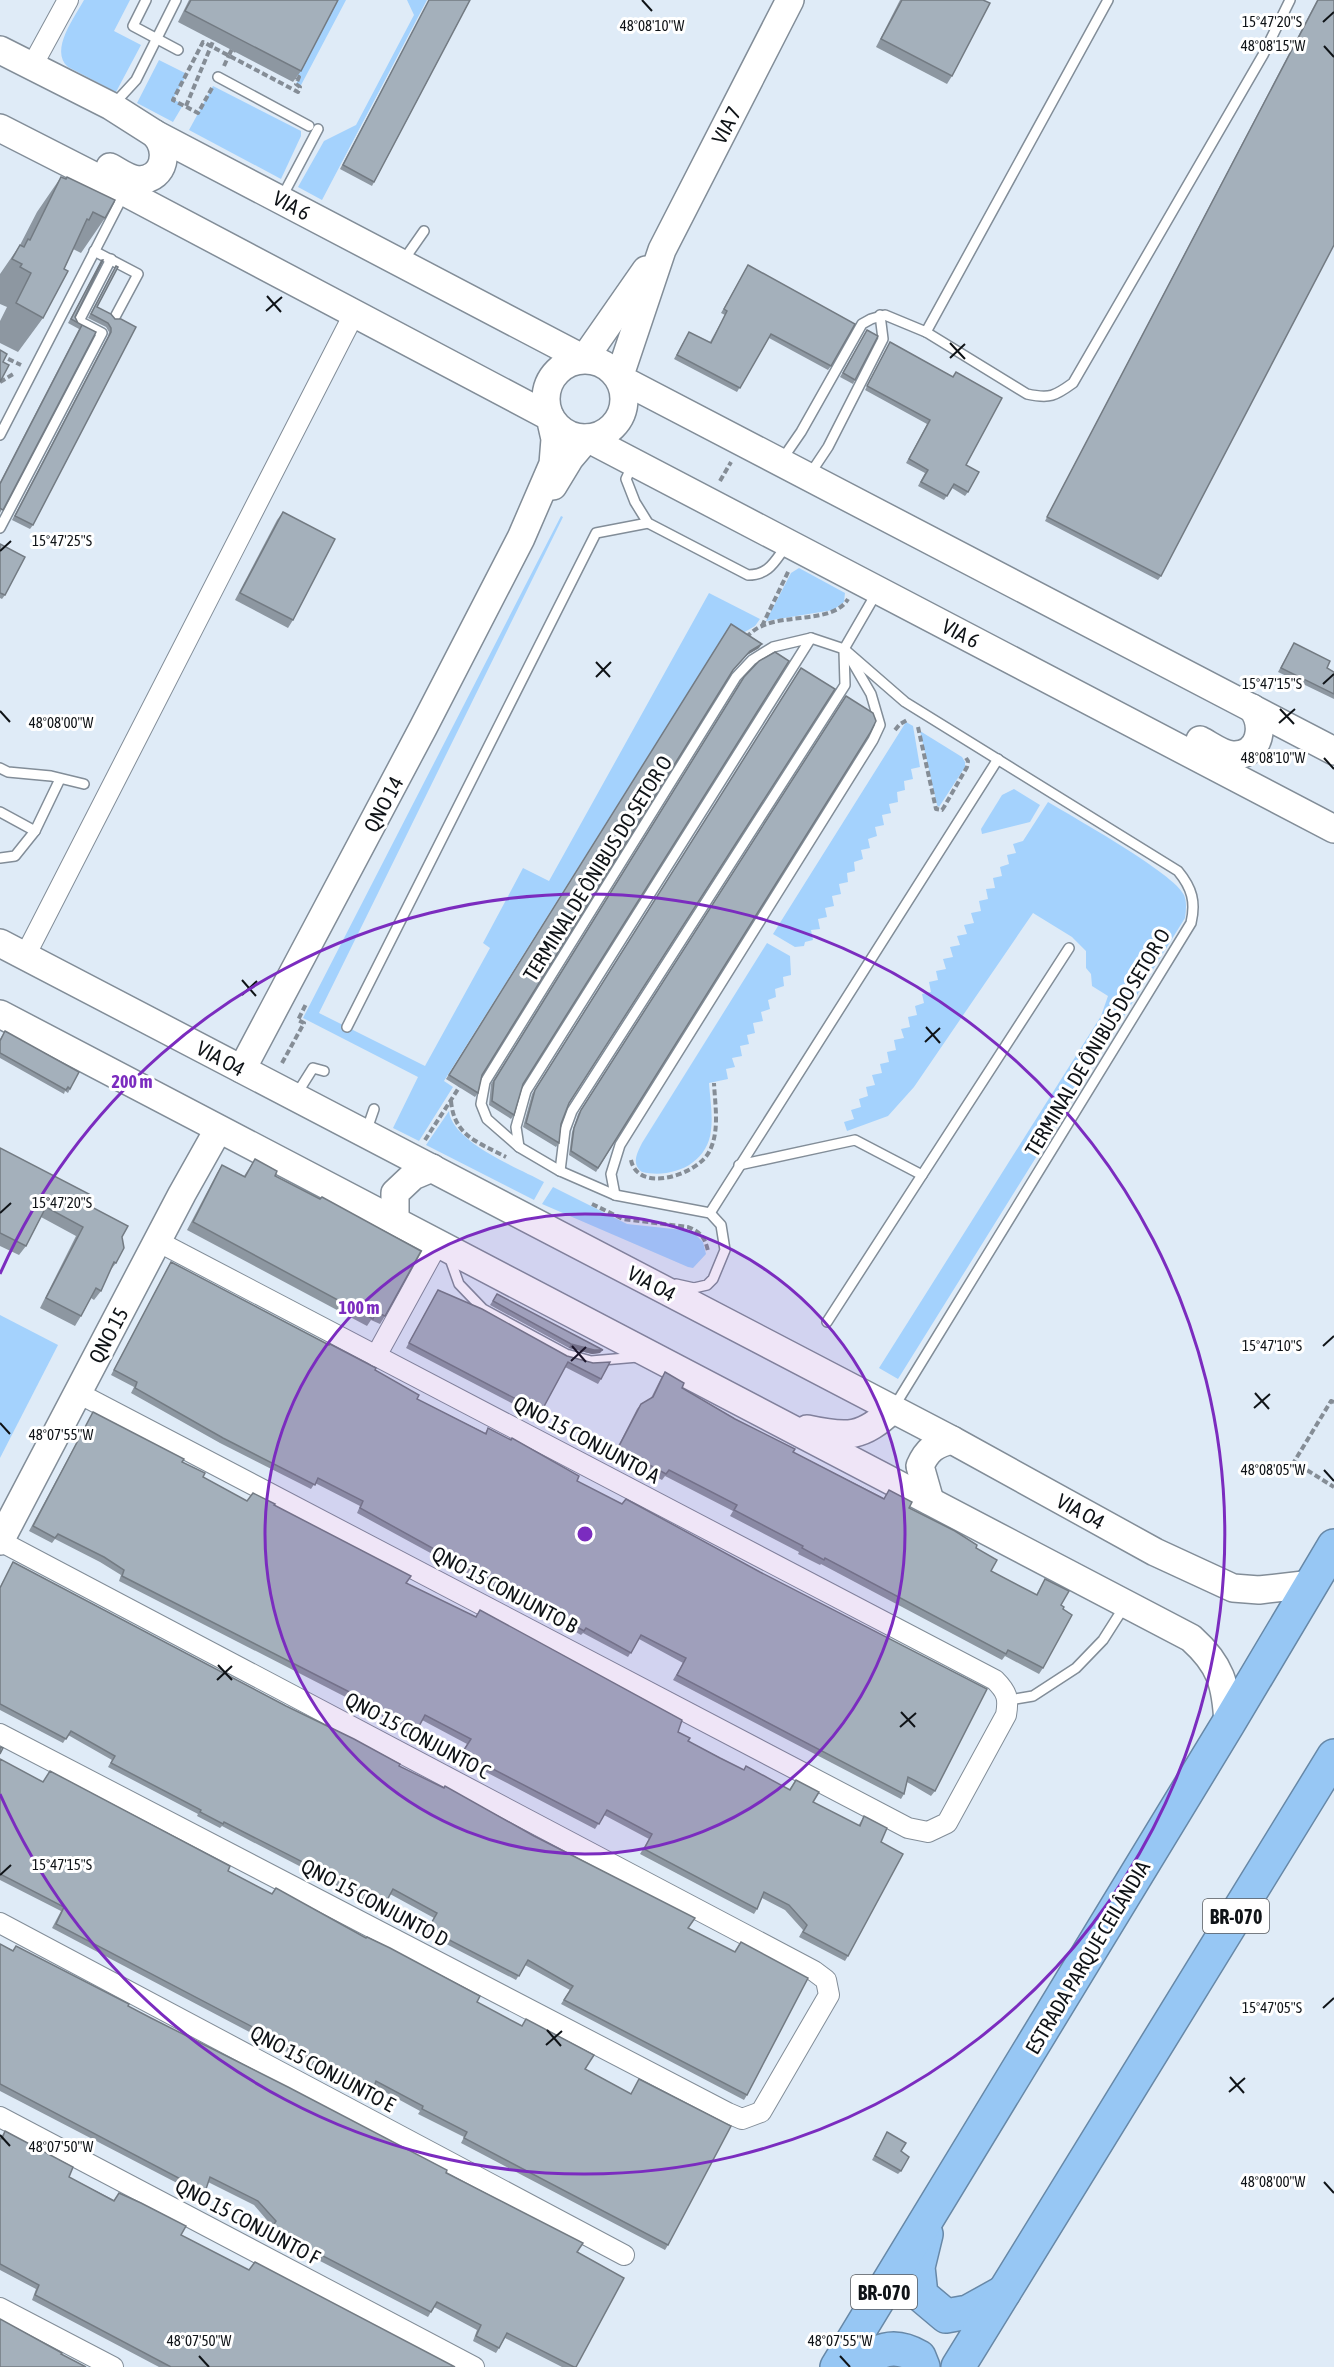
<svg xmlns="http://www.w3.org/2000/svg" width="1334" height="2367" viewBox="0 0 1334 2367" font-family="'Asap Condensed',sans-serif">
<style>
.green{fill:#a4d2fd}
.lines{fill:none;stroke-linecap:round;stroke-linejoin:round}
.service-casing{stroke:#828d98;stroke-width:12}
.minor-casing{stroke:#828d98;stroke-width:22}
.secondary-casing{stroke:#828d98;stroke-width:30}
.motorway-casing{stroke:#6788a7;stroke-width:36}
.path{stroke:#858d96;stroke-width:4;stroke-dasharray:6 3;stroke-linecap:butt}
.service{stroke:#fff;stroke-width:9}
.minor{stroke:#fff;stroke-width:20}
.secondary{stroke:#fff;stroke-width:27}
.motorway{stroke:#97c7f4;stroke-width:33}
.wall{fill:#8d97a1}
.shaded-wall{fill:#737b83}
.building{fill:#a4b0bb;stroke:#737b83;stroke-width:1.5}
.ticks{fill:none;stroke:#0f1317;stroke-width:2}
.ring{fill:none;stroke:#7b2cbf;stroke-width:3}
.labels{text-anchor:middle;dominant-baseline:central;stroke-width:6;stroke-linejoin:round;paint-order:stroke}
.shield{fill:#fff;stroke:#575a5d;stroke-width:1.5}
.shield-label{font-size:20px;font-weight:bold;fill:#0f1317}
.street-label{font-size:21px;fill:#0f1317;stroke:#fff}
.ticks-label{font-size:15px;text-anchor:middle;fill:#0f1317;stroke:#fff;stroke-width:6;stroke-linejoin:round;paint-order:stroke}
.centre{fill:#7b2cbf;stroke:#fff;stroke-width:3}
.ring-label{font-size:18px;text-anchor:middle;font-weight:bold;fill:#7b2cbf;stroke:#fff;stroke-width:6;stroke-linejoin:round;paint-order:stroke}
</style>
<rect width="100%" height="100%" fill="#dfebf7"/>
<!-- green -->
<g class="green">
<path d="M84,0H130L114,31L141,45L116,92L68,67C49,50 75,17 84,0Z"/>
<path d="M336,0H346L300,87L296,84L299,77L296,76Z"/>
<path d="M407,0H427L322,200L298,187L324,141L356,125L414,15Z"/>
<path d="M159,60L187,74L173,99L183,105L173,122L137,103Z"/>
<path d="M213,86L301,131V136L281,179L189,130Z"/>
<path d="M561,516L563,517L319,1013L425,1066L490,948L483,943L523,868L549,881L709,593L760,619L755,626L736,637L726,632L444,1081L453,1087L419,1141L393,1128L418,1077L303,1018Z"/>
<path d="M799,568L845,593L844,602L833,610L766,621L791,573Z"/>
<path d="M906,722L913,726L920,767L911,769L913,779L904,781L905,790L897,792L898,802L889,804L891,813L882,815L884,825L875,827L877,836L868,839L870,848L861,850L863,859L854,862L855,871L847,873L848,882L839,884L841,894L832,896L834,906L825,908L827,917L818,919L820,929L811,930L813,940L805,942L804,946L795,947L773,934Z"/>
<path d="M920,731L962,757L965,762V767L939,807L937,805Z"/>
<path d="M1014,789L1040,805L1030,822L982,834L981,829L1002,795Z"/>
<path d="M1048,802C1073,817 1175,874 1184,895C1187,902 1186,910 1185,918L898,1379L879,1368L1101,1016L1108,996L1092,986L1091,974L1086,968V951L1072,937L1033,913L914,1087L888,1116L847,1131L844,1122L854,1119L851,1110L861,1107L859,1099L868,1096L866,1087L875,1085L872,1075L882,1073L880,1064L889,1062L887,1052L896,1050L894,1040L904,1038L901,1029L910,1027L908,1017L917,1015L915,1006L924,1003L922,994L931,992L929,982L938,980L936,971L946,969L943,959L953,957L950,947L960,945L957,936L967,934L964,925L974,923L971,913L981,911L979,901L988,899L986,889L995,888L993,878L1002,876L1000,867L1009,864L1007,855L1016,853L1013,844L1023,841Z"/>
<path d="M767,943L790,956L791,975L783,977L784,986L775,989L776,997L768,1000L770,1009L761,1012L763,1021L753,1023L755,1033L747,1035L749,1044L740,1046L742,1056L732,1058L735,1067L726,1069L728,1079L709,1083C710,1098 713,1115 711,1130C708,1164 672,1179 642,1172C631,1164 637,1153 642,1143Z"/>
<path d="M449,1111C452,1142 518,1168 544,1182L534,1200L426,1145Z"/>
<path d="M553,1187L627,1224L692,1231L703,1242L706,1254L693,1268L688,1267L542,1204Z"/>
<path d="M0,1315L58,1345L0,1458Z"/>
</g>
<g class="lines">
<defs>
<g id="service">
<path d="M146,0L133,26L178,50"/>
<path d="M218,77L309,126"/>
<path d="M113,105L136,80L176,0"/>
<path d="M282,197L318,129"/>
<path d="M94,251L138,274L115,317"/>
<path d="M403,261L424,231"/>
<path d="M926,332L1108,0"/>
<path d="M0,435L124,194"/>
<path d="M781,461L801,432L862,324L871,319L885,315L926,332L1027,394C1050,399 1055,396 1073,383L1263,55L1290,0"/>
<path d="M633,464L626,479L635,502L648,523L748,575C770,575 775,560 787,545"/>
<path d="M810,474L828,447L883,339L880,315"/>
<path d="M0,528L102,333L79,321L111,259"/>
<path d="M844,649L905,702L1178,871C1192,888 1196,902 1191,923L894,1407"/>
<path d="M0,768L8,772L51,776L84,784"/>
<path d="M0,812L35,831"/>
<path d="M0,858L15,856L35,831L60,779"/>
<path d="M347,1027L596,533L648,523"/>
<path d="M296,1095L313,1068L324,1071"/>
<path d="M366,1132L374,1109"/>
<path d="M519,1147L516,1127L526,1091L811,638"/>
<path d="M739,1165L855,1140L922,1175L827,1322"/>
<path d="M560,1171L565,1130L572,1111L845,685L844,651"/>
<path d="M922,1175L1069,948"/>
<path d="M615,1195L611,1174L620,1145L873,740L880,725L871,694L849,656"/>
<path d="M710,1213L998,759"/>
<path d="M449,1256L459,1284L483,1309L566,1354L591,1361L638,1357"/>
<path d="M676,1284L694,1288L707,1285L713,1279L725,1250L721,1225L710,1213L615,1195L560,1171L519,1147L487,1119L481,1104L485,1082L736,677L752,660L773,647L811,638L844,649L877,592"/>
<path d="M1009,1700L1033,1696L1076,1668L1103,1640L1124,1607"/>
</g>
<g id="minor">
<path d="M32,66L68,0"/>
<path d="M25,956L354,314"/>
<path d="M376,1356L438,1243"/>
<path d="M78,1393L908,1828L928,1832L947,1823L1006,1715C1009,1698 1007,1692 995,1680L157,1241"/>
<path d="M0,1541L814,1971L826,1980L829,1995L761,2112L742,2119L728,2113L0,1734"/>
<path d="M0,1923L624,2255"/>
<path d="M0,2117L474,2367"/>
<path d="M0,2308L113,2367"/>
</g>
<g id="secondary">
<path d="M790,0L662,250L619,378L1334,751"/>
<path d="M0,50L111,106L155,134L584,359L646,270"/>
<path d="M0,128L100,179L550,417L555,439L553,464L521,538L423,728L242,1069"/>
<path d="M110,167C119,172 129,180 140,180C166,178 169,150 155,134"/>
<circle cx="585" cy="399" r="39"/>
<path d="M553,486L570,458L587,438L1334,829"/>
<path d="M1200,740C1210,745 1224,756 1235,755C1261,754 1265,725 1252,708"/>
<path d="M0,943L952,1440L1155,1552L1233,1588L1259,1590L1312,1584"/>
<path d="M0,1014L1191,1638C1221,1665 1226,1684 1228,1724"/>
<path d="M395,1219V1193L413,1176L432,1168"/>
<path d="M807,1429C848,1438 862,1438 893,1409"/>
<path d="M930,1501L920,1466C927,1450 935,1444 952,1440"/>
<path d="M0,1541L182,1194L218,1130"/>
</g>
<g id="motorway">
<path d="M926,2234L918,2267L921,2295L946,2316L968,2312L1004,2292"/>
<path d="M837,2367L1228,1724L1334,1546"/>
<path d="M855,2367C878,2351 892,2341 919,2357L923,2367"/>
<path d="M958,2367L1334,1756"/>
</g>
</defs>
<!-- service casing -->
<use href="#service" class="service-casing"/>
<!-- minor casing -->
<use href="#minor" class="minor-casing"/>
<!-- secondary casing -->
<use href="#secondary" class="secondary-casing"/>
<!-- motorway casing -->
<use href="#motorway" class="motorway-casing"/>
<!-- path -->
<g class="path">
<path d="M229,55L232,49L236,51"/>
<path d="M224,66L229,55"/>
<path d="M212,88L198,113L173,100L203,42L298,92L300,87L296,84L299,77L296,76L295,79"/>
<path d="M186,106L214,39"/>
<path d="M0,355L21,365"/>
<path d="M0,382L15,373"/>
<path d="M720,481L731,462"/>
<path d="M762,626L789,570"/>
<path d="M746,637C751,633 756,628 762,626C786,614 834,623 848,599"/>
<path d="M918,727L936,809L942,810L944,807L967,767L968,761L966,758"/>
<path d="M895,730L900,724L907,720"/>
<path d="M282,1063L304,1023L298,1020L306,1004"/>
<path d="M451,1101C454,1136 478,1142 506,1157"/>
<path d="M425,1140L462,1083"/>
<path d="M631,1160C638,1194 697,1175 709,1152C720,1132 715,1105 714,1083"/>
<path d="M592,1204L623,1219L688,1227C701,1232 705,1238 708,1251"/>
<path d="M1334,1402L1331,1401L1294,1462L1334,1487"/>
</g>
<!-- service -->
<use href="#service" class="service"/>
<!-- minor -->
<use href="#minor" class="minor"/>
<!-- secondary -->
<use href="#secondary" class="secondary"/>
<!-- motorway -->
<use href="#motorway" class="motorway"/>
</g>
<!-- wall -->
<g class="wall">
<path d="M189,0H338L301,71L293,82L178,22Z"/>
<path d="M429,0H470L372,186L340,169Z"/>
<path d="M900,0H983L952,76L947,84L876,47Z"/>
<path d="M1317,0H1334L1161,576L1158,580L1045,521Z"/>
<path d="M61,177L105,218L81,253L73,249L43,318L18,352L0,343V321L7,307L0,304V274L20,245L37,212Z"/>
<path d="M102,260L75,317L78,323L96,332L0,513V482L79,329L68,323Z"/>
<path d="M748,265L831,366L828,370L769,338L737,392L674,359L689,332L710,342L725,315L721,313Z"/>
<path d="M116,266L97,307L115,319H121L33,525L30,529L12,520L108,336L109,332L106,327L88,318Z"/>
<path d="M867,330L855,380L853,384L840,377Z"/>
<path d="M890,342L953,377L956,372L968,492L965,496L952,488L944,500L918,486L925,473L906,463L927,424L865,390Z"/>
<path d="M283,512L293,620L288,628L235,600L277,520Z"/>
<path d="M0,544L5,595L2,599L0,598Z"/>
<path d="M731,624L759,648L747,655L731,672L482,1075L478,1093L475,1097L446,1079Z"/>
<path d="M1294,643L1327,668L1334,672V699L1278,672Z"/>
<path d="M801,668L569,1103L561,1124L559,1143L556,1147L523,1127L532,1094Z"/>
<path d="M744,677L523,1084L514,1115L511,1119L489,1105L491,1084Z"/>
<path d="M846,696L870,733L596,1172L569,1155L572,1132L578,1114Z"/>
<path d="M5,1031L70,1089L68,1093L65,1091L64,1094L0,1058V1039Z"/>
<path d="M0,1148L84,1203L122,1237L116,1263L109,1272L101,1291L94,1300L91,1298L81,1316L75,1326L40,1308L76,1236L41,1217L26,1246L19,1255L0,1246Z"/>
<path d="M255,1159L275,1176L385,1316L380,1324L371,1320L367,1326L187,1230L217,1173L222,1165L244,1176Z"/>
<path d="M171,1262L375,1370L417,1399L485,1433L488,1428L577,1481L935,1791L931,1796L907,1782L904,1794L901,1799L673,1680L683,1663L639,1639L628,1657L583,1633L581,1635L515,1597L469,1574L357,1513L360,1506L315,1483L311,1489L220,1443L131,1393L134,1387L111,1375Z"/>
<path d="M438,1290L601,1379L598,1384L565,1367L538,1417L406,1348Z"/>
<path d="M497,1294L600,1353L592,1354L569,1348L490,1305Z"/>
<path d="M665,1372L682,1388L793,1452L884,1498L889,1490L909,1508L976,1548L991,1571L1036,1595L1045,1579L1061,1605L1043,1668L1039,1674L1005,1656L1002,1660L821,1564L820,1565L798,1554L799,1552L730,1516L733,1511L665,1476L662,1480L614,1454L637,1409L641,1404L651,1398L661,1378Z"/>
<path d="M93,1412L182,1462L203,1477L247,1501L274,1505L406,1583L475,1617L480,1610L678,1732L688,1741L744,1770L789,1790L796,1780L813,1802L858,1826L864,1816L881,1842L848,1956L845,1961L799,1937L803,1930L785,1910L762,1898L757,1909L754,1914L640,1854L649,1839L604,1815L595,1829L459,1758L467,1744L422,1720L413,1735L369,1709L119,1581L121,1575L100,1562L55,1539L52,1543L29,1531Z"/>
<path d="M13,1562L399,1766L688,1928L735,1952L741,1942L747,2095L744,2100L561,2004L570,1990L525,1965L516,1980L425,1933L434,1918L390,1894L382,1909L222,1826L220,1828L197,1816L198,1814L108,1767L112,1760L68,1735L63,1743L0,1710V1587Z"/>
<path d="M0,1759L43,1782L50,1771L228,1871L477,2002L585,2069L631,2094L639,2079L668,2245L665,2250L461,2143L464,2137L418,2114L420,2111L374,2086L369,2095L52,1928L61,1911L0,1880Z"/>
<path d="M0,1944L128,2006L446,2173L577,2252L576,2367H562L505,2338L496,2353L473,2341L477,2330L434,2307L428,2317L268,2234L272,2226L254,2205L208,2182L205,2192L202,2196L0,2091Z"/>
<path d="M5,2131L69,2177L114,2200L119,2193L181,2235L249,2270L455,2367H159L32,2300L36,2289L0,2270V2138Z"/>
<path d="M887,2132L901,2151V2171L898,2174L872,2160Z"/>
</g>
<!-- shaded-wall -->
<g class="shaded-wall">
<path d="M762,644L759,648L747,655L730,673L750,651Z"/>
<path d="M571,1344L603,1350L600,1353L592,1354L569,1348Z"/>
</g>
<!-- building -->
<g class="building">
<path d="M191,0H338L301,71L185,11Z"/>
<path d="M429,0H470L374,182L343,165Z"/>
<path d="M902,0H983L990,3L952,76L881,39Z"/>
<path d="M1318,0H1334V245L1161,576L1047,517Z"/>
<path d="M61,177L66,179L67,177L115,200L105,218L93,212L89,220L87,219L64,269L68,271L43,318L16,303L31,273L20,267L22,264L12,259L20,245L24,247L28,239L30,240Z"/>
<path d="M102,260H103L75,317L78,323L96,332L3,510L0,508V484L82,325L71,319Z"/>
<path d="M748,265L855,324L831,366L771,334L740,388L677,355L689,332L711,343L727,311L724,309Z"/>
<path d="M116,266L118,267L97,307L111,314L115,319H121L136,327L33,525L15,516L111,332V328L108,323L91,314Z"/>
<path d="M867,330L878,336L855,380L843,373Z"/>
<path d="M890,342L953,377L956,372L1002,398L966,465L979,472L968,492L954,484L947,496L921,482L928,470L909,459L930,420L867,386Z"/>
<path d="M0,350L7,354L3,362L9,365L0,382Z"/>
<path d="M283,512L335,539L293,620L240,593Z"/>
<path d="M0,544L25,557L5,595L0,593Z"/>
<path d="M731,624L762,644L750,651L733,670L482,1075L478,1093L449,1075Z"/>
<path d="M1294,643L1330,661L1327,668L1334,672V694L1281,668Z"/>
<path d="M775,652L789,661L523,1084L514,1115L492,1101L494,1081L744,677L759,661Z"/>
<path d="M801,668L835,689L569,1103L561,1124L559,1143L526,1123L535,1090Z"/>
<path d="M846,696L873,713L876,721L870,733L598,1168L571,1151L574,1128L581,1110Z"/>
<path d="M5,1031L79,1072L70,1089L68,1087L66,1090L0,1053V1041Z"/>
<path d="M0,1148L89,1194L84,1203L128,1226L122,1237L124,1248L116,1263L114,1262L101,1291L96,1288L81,1316L46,1298L83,1227L46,1207L26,1246L0,1233Z"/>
<path d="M255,1159L277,1171L275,1176L320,1199L322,1197L421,1251L385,1316L376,1312L373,1319L193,1222L222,1165L245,1177Z"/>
<path d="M171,1262L329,1345L330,1344L376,1368L375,1370L419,1395L417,1399L486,1434L488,1428L511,1440L512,1438L579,1476L577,1481L622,1504L626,1499L760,1572L987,1689L935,1791L908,1777L904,1794L677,1675L686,1658L641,1635L631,1653L586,1628L584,1631L518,1593L472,1570L360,1508L363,1501L318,1478L315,1485L223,1438L135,1388L137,1382L114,1370Z"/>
<path d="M438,1290L482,1309L567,1356L593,1363L610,1362L601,1379L568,1362L541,1412L409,1343Z"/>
<path d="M497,1294L603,1350H594L571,1344L493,1301Z"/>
<path d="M665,1372L684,1383L682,1388L735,1419L795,1449L793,1452L884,1499L889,1490L912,1502L909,1508L955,1531L977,1545L976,1548L997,1560L991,1571L1037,1595L1045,1579L1069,1591L1061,1605L1064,1607L1063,1609L1072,1615L1043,1668L1008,1650L1006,1654L825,1558L824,1560L802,1548L803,1546L734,1510L737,1505L669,1470L666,1474L618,1448L641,1404L653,1397Z"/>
<path d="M93,1412L184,1459L182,1462L205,1473L203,1477L247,1501L253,1493L275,1504L274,1505L411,1576L406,1583L476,1617L480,1610L682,1720L678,1732L690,1738L688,1741L720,1758L744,1770L746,1766L790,1790L796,1780L819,1792L813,1802L860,1826L864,1816L887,1828L881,1842L903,1854L848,1956L803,1932L807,1925L789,1905L764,1892L757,1909L644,1849L652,1834L607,1810L599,1824L462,1753L471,1739L425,1715L417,1730L373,1704L122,1576L124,1570L104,1557L58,1534L55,1538L33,1526Z"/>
<path d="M13,1562L286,1706L354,1739L400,1764L399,1766L444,1788L445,1786L534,1836L695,1918L688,1928L735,1952L741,1942L808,1978L747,2095L564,2000L573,1986L528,1960L519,1976L428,1929L437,1913L393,1889L385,1904L224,1822L223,1824L200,1812L201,1810L111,1763L115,1756L71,1731L66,1739L0,1704V1588Z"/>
<path d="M0,1747L3,1748L0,1754Z"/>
<path d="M0,1759L43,1782L50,1771L230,1866L228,1871L272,1894L276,1888L366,1938L367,1937L390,1948L480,1996L477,2002L522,2026L526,2019L594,2055L585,2069L631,2094L639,2079L731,2126L668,2245L464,2138L467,2132L422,2109L423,2106L376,2081L373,2090L56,1924L64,1907L0,1874Z"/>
<path d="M0,1944L13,1951L16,1946L129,2004L128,2006L151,2018L288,2087L447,2170L446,2173L583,2243L577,2252L624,2278L576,2367H574L507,2333L499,2348L476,2336L481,2325L437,2302L431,2312L271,2229L276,2221L258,2201L210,2177L205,2192L0,2084Z"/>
<path d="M5,2131L73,2167L69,2177L114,2201L119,2193L141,2203L186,2226L181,2235L249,2270L255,2262L455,2367H171L35,2295L39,2285L0,2264V2138L2,2139Z"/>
<path d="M887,2132L906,2143L901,2151L909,2157L901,2171L875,2156Z"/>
<path d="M0,2319L62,2353L61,2354L86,2367H0Z"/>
</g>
<!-- ticks -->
<path class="ticks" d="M642,0L652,11M1323,22L1334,12M1324,46L1334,57M267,296L281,312M266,311L282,297M950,343L965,359M950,358L965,344M0,551L11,541M596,662L610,677M596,677L611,662M1323,684L1334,674M1280,709L1294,724M0,711L10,722M1279,723L1295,709M1324,758L1334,769M242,980L256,996M242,995L257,981M926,1027L940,1043M925,1042L940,1028M0,1213L11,1203M572,1346L586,1362M1323,1346L1334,1336M571,1361L586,1347M1255,1393L1269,1409M1254,1408L1270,1394M0,1423L10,1434M1324,1470L1334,1481M218,1665L232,1680M217,1680L232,1666M901,1712L915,1727M900,1727L916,1713M0,1875L11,1865M1323,2008L1334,1998M547,2030L561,2046M546,2045L562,2031M1230,2077L1244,2093M1229,2092L1245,2078M0,2135L10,2146M1324,2182L1334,2193M199,2356L209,2367M840,2356L850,2367"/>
<!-- distance rings -->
<circle cx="585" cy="1534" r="320" fill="#7b2cbf" fill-opacity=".12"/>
<g class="ring">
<circle cx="585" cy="1534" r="320"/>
<path d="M0 1274A640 640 0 1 1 0 1794"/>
</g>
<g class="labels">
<!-- shield labels -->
<g class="shield">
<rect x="1203" y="1899" width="66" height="34" rx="4.5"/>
<rect x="851" y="2275" width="66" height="34" rx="4.5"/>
</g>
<g class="shield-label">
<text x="1236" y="1916">BR-070</text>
<text x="884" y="2292">BR-070</text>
</g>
<!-- street labels -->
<g class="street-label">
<text transform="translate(726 125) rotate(-63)">VIA 7</text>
<text transform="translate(292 205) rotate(28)">VIA 6</text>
<text transform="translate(961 633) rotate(27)">VIA 6</text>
<text transform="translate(383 804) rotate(-62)">QNO 14</text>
<text transform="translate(597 868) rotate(-58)">TERMINAL DE ÔNIBUS DO SETOR O</text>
<text transform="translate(1097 1042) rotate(-59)">TERMINAL DE ÔNIBUS DO SETOR O</text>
<text transform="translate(221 1058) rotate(28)">VIA O4</text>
<text transform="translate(652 1283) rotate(28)">VIA O4</text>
<text transform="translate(108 1335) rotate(-62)">QNO 15</text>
<text transform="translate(587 1439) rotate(28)">QNO 15 CONJUNTO A</text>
<text transform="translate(1081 1511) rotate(29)">VIA O4</text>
<text transform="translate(505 1589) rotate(28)">QNO 15 CONJUNTO B</text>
<text transform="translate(418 1735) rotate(28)">QNO 15 CONJUNTO C</text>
<text transform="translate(375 1902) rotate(28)">QNO 15 CONJUNTO D</text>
<text transform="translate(1087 1957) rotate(-59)">ESTRADA PARQUE CEILÂNDIA</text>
<text transform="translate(323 2068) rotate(28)">QNO 15 CONJUNTO E</text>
<text transform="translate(248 2221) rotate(28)">QNO 15 CONJUNTO F</text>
</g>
</g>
<g class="ticks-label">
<text x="1272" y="27">15°47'20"S</text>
<text x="652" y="31">48°08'10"W</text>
<text x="1273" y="51">48°08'15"W</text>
<text x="62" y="546">15°47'25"S</text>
<text x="1272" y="689">15°47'15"S</text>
<text x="61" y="728">48°08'00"W</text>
<text x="1273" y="763">48°08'10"W</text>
<text x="62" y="1208">15°47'20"S</text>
<text x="1272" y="1351">15°47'10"S</text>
<text x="61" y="1440">48°07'55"W</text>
<text x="1273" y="1475">48°08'05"W</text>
<text x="62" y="1870">15°47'15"S</text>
<text x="1272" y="2013">15°47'05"S</text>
<text x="61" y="2152">48°07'50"W</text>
<text x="1273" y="2187">48°08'00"W</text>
<text x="199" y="2346">48°07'50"W</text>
<text x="840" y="2346">48°07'55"W</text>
</g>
<circle cx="585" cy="1534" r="9" class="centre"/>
<g class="ring-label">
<text x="132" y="1088">200 m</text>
<text x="359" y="1314">100 m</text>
</g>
</svg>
